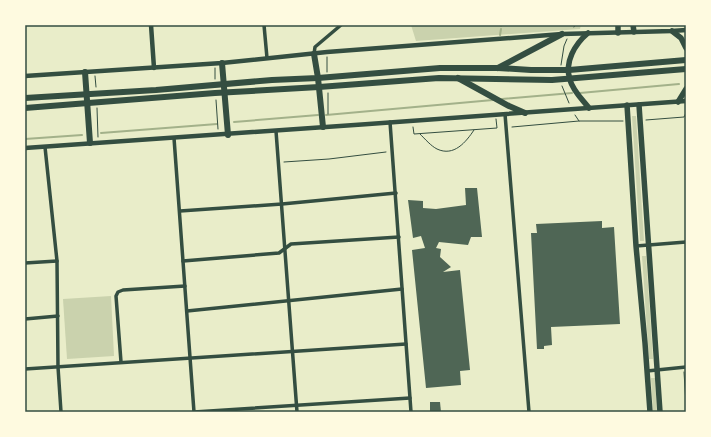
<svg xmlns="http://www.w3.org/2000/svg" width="711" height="437" viewBox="0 0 711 437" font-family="'Sofia Sans Condensed',sans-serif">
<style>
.green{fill:#cad2ad}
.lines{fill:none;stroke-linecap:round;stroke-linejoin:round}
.stream{stroke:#a3b18a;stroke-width:2}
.building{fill:#4f6655}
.path{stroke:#344e41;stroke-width:1}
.minor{stroke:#344e41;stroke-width:3.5}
.tertiary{stroke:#344e41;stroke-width:4.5}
.secondary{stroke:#344e41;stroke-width:5.5}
.trunk{stroke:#344e41;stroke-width:6}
.neatline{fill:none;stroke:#344e41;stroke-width:1.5}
</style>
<rect width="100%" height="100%" fill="#e9edc9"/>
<!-- green -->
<g class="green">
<path d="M411,25H581L580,29L416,41Z"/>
<path d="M632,116H636L644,241H640Z"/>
<path d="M642,256H646L653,359H649Z"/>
<path d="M111,296L114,356L67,359L63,299Z"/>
<path d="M651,378H655L657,412H653Z"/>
</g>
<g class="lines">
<!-- stream -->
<g class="stream">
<path d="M501,26V25"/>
<path d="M500,35L501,29"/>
<path d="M580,93L679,84"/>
<path d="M502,99L572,93"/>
<path d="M326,115L493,100"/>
<path d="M234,122L318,115"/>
<path d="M101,133L217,124"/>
<path d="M25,139L82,135"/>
</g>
</g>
<!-- building -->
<g class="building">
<path d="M465,188H477L482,237H471L468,245L439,242L436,248L441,249L440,257L451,267L443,272L460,270L470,370L460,371L461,385L426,388L412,250L425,248L421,236L413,238L408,200L423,201V208L436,209L466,205Z"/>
<path d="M602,221V228L614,227L620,324L551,327L552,345L544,346V349H537L531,233H537L536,224Z"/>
<path d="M430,402H440L441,412H430Z"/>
</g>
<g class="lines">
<!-- path -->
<g class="path">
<path d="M574,27L575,25H581"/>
<path d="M327,57V72"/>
<path d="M561,65L564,46L567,39"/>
<path d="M215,68V79"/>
<path d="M95,76L96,87"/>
<path d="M562,86L569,103"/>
<path d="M328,93V114"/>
<path d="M216,100L218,129"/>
<path d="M97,108L98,137"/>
<path d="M575,115L579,121"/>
<path d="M646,120L684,117L686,113"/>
<path d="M413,127L414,134L497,128L496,119"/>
<path d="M512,127L579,121H623"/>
<path d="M420,134C425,139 431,146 437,149C454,157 466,142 474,130"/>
<path d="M284,162L329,159L386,152"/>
<path d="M684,372L686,403"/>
</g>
<!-- minor -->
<g class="minor">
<path d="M264,25L267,58"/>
<path d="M314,54L315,47L341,25"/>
<path d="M505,114L529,412"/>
<path d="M390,122L411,412"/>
<path d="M276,131L297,412"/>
<path d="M174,138L194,412"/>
<path d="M45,147L57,261L58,367L61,412"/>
<path d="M180,211L282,204L396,193"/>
<path d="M636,246L686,242"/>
<path d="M183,261L279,253L291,244L399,237"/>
<path d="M25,263L57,261"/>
<path d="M187,311L402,289"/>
<path d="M25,319L58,316"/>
<path d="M121,362L116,296L118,292L123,290L185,286"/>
<path d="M25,369L406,344"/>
<path d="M647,371L686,367"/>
<path d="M194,412L410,398"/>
</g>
<!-- tertiary -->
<g class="tertiary">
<path d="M151,25L154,68"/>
<path d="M25,76L222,63L327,52L562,34L672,31L686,30"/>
<path d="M25,148C245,134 466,116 686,101"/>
</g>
<!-- secondary -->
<g class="secondary">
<path d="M633,25L634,32"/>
<path d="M672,31L681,38L686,48"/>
<path d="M588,33C575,44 564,62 570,80C573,91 582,99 589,108"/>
<path d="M618,33V25"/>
<path d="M678,102L686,89"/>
<path d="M627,105L636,246L645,343L650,412"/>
<path d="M639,105L660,412"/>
</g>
<!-- trunk -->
<g class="trunk">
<path d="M314,54L318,78L323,127"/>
<path d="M222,63L228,135"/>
<path d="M498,68L562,34"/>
<path d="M85,72L90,143"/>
<path d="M458,78L509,106L525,113"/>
<path d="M25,98L156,90L272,80L318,78L440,68H498L531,70H569L686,60"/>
<path d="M25,108L215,93L319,87L439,78L552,80L686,69"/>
</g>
</g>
<!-- border -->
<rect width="711" height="437" fill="none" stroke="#fefae0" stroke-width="52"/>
<rect x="26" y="26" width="659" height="385" class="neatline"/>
</svg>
